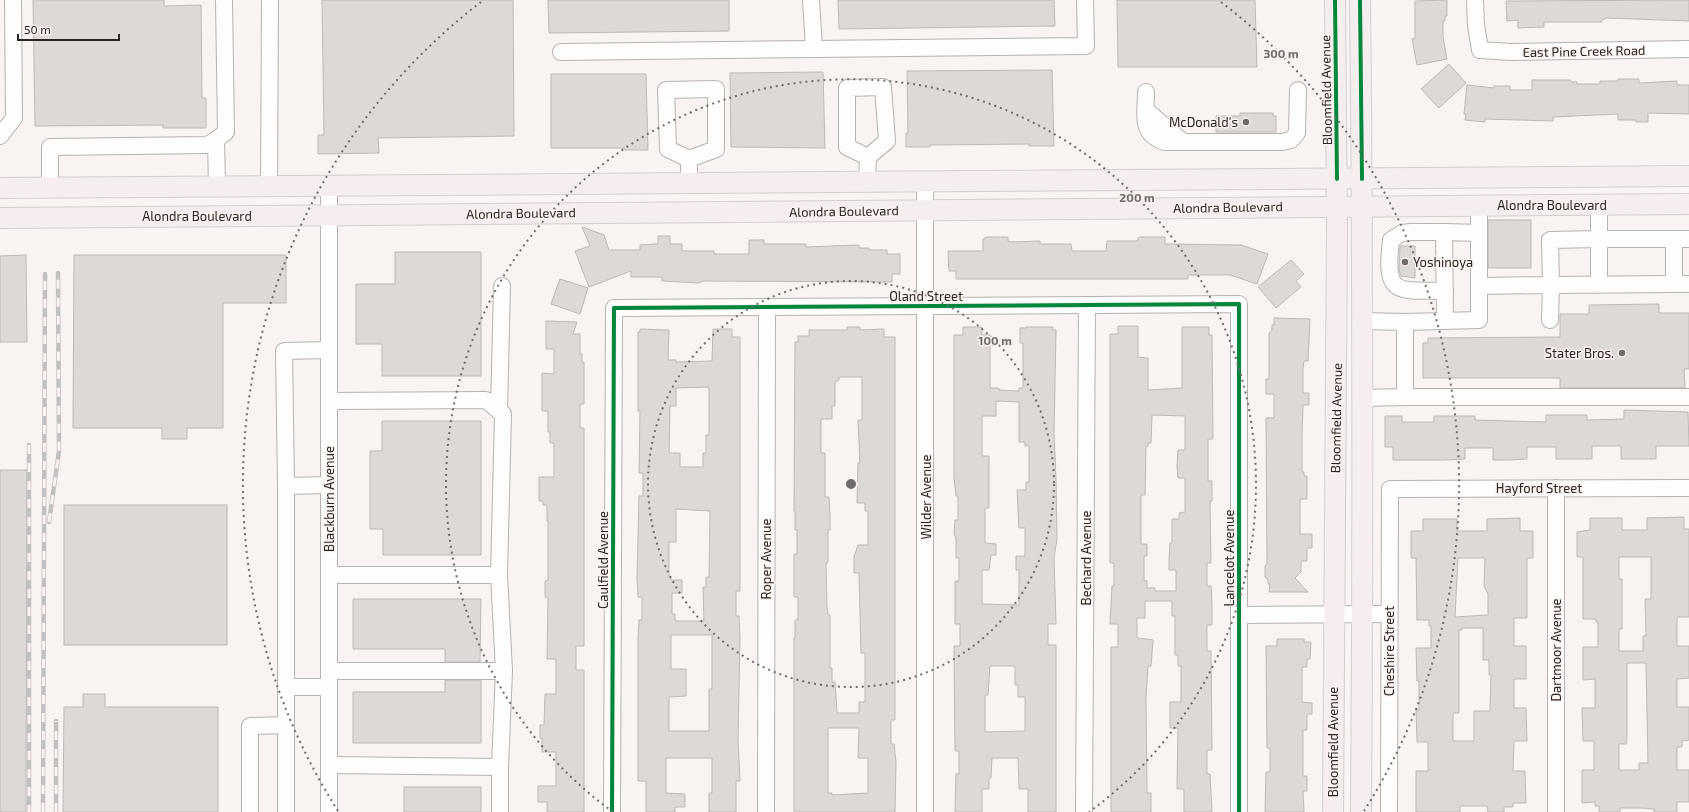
<svg xmlns="http://www.w3.org/2000/svg" width="1689" height="812" viewBox="0 0 1689 812" font-family="'Exo 2',sans-serif">
<style>
.building{fill:#ddd9d7;stroke:#bcb9b7;fill-rule:evenodd}
.lines{fill:none;stroke-linecap:round;stroke-linejoin:round}
.minor-casing{stroke:#b6b2b1;stroke-width:18}
.major-casing{stroke:#d1cfce;stroke-width:22}
.minor{stroke:#fefdfd;stroke-width:16}
.major{stroke:#f6edef;stroke-width:20}
.rail-casing{stroke:#c2c0c0;stroke-width:4.5}
.rail{stroke:#fcf2ef;stroke-width:3;stroke-dasharray:9;stroke-linecap:butt}
.cycleway-casing{stroke:#fcf2ef;stroke-width:6}
.cycleway{stroke:#00873e;stroke-width:4}
.ring{fill:none;stroke:#706c6b;stroke-width:2;stroke-dasharray:2 4}
.poi-dot{fill:#706c6b;stroke:#fcf2ef;stroke-width:1.5}
.labels{text-anchor:middle;dominant-baseline:central;stroke-width:3;stroke-linejoin:round;paint-order:stroke}
.street-label{font-size:13px;fill:#272423;stroke:#fcf2ef}
.poi-label{font-size:13px;fill:#272423;stroke:#fcf2ef;text-anchor:end}
.centre{fill:#706c6b;stroke:#fcf2ef;stroke-width:2}
.ring-label{font-size:12px;text-anchor:middle;font-weight:bold;fill:#706c6b;stroke:#fcf2ef;stroke-width:3;stroke-linejoin:round;paint-order:stroke}
</style>
<rect width="100%" height="100%" fill="#f9f3f2"/>
<!-- building -->
<g class="building">
<path d="M33,0H164V6L201,5L202,98H206V128H163V125L35,126Z"/>
<path d="M322,0H513L514,136L378,138L379,153L318,154V135H324Z"/>
<path d="M548,0H729V31L549,33Z"/>
<path d="M838,0H1054L1055,26L839,29Z"/>
<path d="M1117,0H1255L1257,67H1118Z"/>
<path d="M1447,0V16H1445V21H1443V37L1447,59L1417,65L1412,39L1415,38V1Z"/>
<path d="M1689,0V21L1607,18L1602,20V22H1544V27L1518,28V20L1507,21L1506,1Z"/>
<path d="M1449,64L1466,83L1439,108L1421,89Z"/>
<path d="M1052,70L1054,146H1029V144L930,145V147H906V133H908L907,71Z"/>
<path d="M823,72L825,148L731,147L730,73Z"/>
<path d="M551,74H646L648,150H624V148H551Z"/>
<path d="M1618,79H1639V83L1677,81V85H1689V114L1648,113V122H1636V120H1618V114L1553,117V121L1485,119V122L1465,120L1466,114H1464L1467,85L1494,88V86H1510V90H1532V80H1570L1572,82H1577V84H1600V81H1618Z"/>
<path d="M1240,113H1273V116H1276V132H1216V116H1240Z"/>
<rect x="1488" y="220" width="43" height="48"/>
<path d="M582,227L604,235L609,250H640V245L658,244V236H670V244H682V251H714V254H749V240H764V244H806V247L859,245V248H869V250H887V254H900V274H892V282L702,281L700,283L662,281V277H631V271L589,287L575,251L590,246Z"/>
<path d="M985,237H1008V241L1010,242L1040,241V244H1071L1072,251H1106L1107,241H1137L1139,237H1165V244L1241,245L1268,254L1257,284L1230,275H1188V279H956V271H949L948,251H983V239H985Z"/>
<path d="M1400,246H1415V278L1401,276L1399,270Z"/>
<path d="M395,252H481V376H382V344H356V284H395Z"/>
<path d="M26,255L27,342H0V256Z"/>
<path d="M74,255H286V303H223V428H187V439H162V428H73Z"/>
<path d="M1291,260L1304,274L1296,281L1301,287L1276,308L1258,287Z"/>
<path d="M560,279L588,288L580,314L551,304Z"/>
<path d="M1659,304V313H1689V369H1684L1685,388H1560V378H1423V343H1428V338L1560,337V314H1589V305Z"/>
<path d="M1274,318L1310,319L1308,361H1304L1303,369V393H1309V405H1303L1302,437V472H1304V476H1307V499H1300V534H1312V548H1307V561H1301V572L1295,578L1308,592H1269L1270,584H1268V580L1265,577V566L1267,564L1266,418H1274V394H1266V379H1269V333L1272,330V325H1274Z"/>
<path d="M546,321L577,322L573,334H580V354H582V362H584V404H580V428H584V646H576V670H584V812H547V802H538V786H556V752H542V738H540V725H544L545,694H556V659H547L548,597H545V581L548,580V521H547V505H543V501H539V477H554V443H550V432H548V411H542V373L554,374V349H546Z"/>
<path d="M1118,326H1138V357L1148,358V390L1182,388V327H1209V335H1212L1213,439H1208V481H1212V501H1210L1211,563H1207V586H1211L1212,605V625H1207V651H1211L1212,750H1207V774H1210L1212,812H1184V789H1177L1178,728H1170V702H1181V666H1178V655H1175V616H1172V601H1145V618H1137V638L1153,640L1151,666H1148L1146,697L1147,793H1151V812H1111V647H1118V624H1110L1112,586H1114V563H1110V334H1118ZM1152,415L1185,416V450H1178L1177,467L1178,478H1185V512L1179,513V519H1172V543H1170L1169,560V570H1176V591H1155V588H1147V581H1144V556H1147V544H1141V495H1145L1146,446H1148V443H1151Z"/>
<path d="M847,327H860V330L884,329V337H895V720H891V744H894L896,762L895,812H794V638H795V620H798V597H794V554H797V530H795V511H794L795,342H798V336H809V330H847ZM839,377H862V420H858L860,463H858L857,503H865V511H868V545H858L854,557V573H859L861,653H865V702H859V713H837L835,682H832V668H830V615H828L827,607L826,563H828V530H830V516L829,497H825V453H821V419H832V406H835V382L839,380ZM828,728H859L858,758H868V793L832,795V793H828Z"/>
<path d="M963,327H982V335H990V388H999V390L1019,391V388H1023V343H1020V328H1026V327H1053V330H1056L1054,434L1056,478L1057,539L1054,558L1056,624H1048V645H1056V812H1028V789H1019L1018,758H992L991,778H989V789H982V812H955L956,774H959V751H955L954,646H960V624H955V581H959V558H956V539L954,534L955,520H958V496H956L954,477V335H963ZM996,401L1019,402V442H1025V446H1029V482H1026V490H1017L1019,528H1025V556H1016V570H1019V605L982,604V570H989L991,555H996V544L985,543V508H989V456H982V416H996ZM990,666H1015V685H1018V697H1025V731L985,732V695H988Z"/>
<path d="M640,329L669,330L668,360H676V362L712,361L713,329H732V337H740V591H736V616H739L740,638L738,739L740,781H736V812H709V793H712V758H666V793L685,794V807H675V812H646V781H638V638L639,620H642V597H638L637,577L639,496H643V473H639L640,411H638V332H640ZM709,387V435H706V453H703V467H680V453H669L670,406H676V388ZM676,509L710,511L709,577H706V587H703L704,621H675V614H672V593H682V580H671V578H669V542H676ZM671,635H712V689H709V731H669V697L686,696V669H671Z"/>
<path d="M1624,410L1688,412L1689,446H1656V459H1621V446H1592V459H1556V447H1527V459L1508,460H1493V448H1465V459L1443,460H1393V447H1385V416H1402V422H1434V416H1475V420L1546,422V415H1587V420L1624,419Z"/>
<path d="M382,421H481V555H383V529H370V451H382Z"/>
<path d="M0,470H27L26,812H0Z"/>
<rect x="64" y="505" width="163" height="140"/>
<path d="M1684,517V529H1689V617H1677V646H1689V678L1677,679V707H1689V740L1682,741V747H1677V770H1689V802H1677V812H1654V809L1642,808H1620V812H1599V806H1595V802L1582,803V770H1594V741H1583L1582,708H1595V679L1583,680V647H1598V622H1596V619H1583V557H1577V532L1590,530V518H1622V530H1647V518ZM1619,557H1651V599H1645L1646,636H1643V651H1619V629H1622V579H1619ZM1627,663H1646L1648,763H1639V770H1619V744H1626L1627,738Z"/>
<path d="M1520,518V531H1533V558H1527V618H1514V646H1526V679H1514V708H1526L1527,741H1514L1513,771H1525L1526,803H1513V807H1504V812H1488L1487,806H1460V812H1416V771H1428V742H1417L1416,710H1419V681H1417L1416,648H1431V626H1429V620H1417L1416,558H1411V531H1423V519H1457V531H1487V519ZM1458,558H1485L1484,586L1488,594V615L1455,617ZM1462,628H1483V660H1489V675H1491L1490,711H1474V741H1453V713H1459V630H1462Z"/>
<path d="M353,599H481L480,662H445V649H353Z"/>
<path d="M1277,639H1304V642H1311L1310,659H1307V667H1302V702L1312,703V714H1307V730H1303V776H1307V791H1303L1304,812H1265L1266,772H1270V748H1267L1266,646H1277Z"/>
<path d="M445,680H481V743H353V692H445Z"/>
<path d="M83,694H105V707H218V812H63L64,707H83Z"/>
<rect x="404" y="787" width="77" height="25"/>
</g>
<g class="lines">
<defs>
<g id="minor">
<path d="M811,0L814,49L1086,46L1085,0"/>
<path d="M1475,0L1476,25L1480,50L1512,52L1689,49"/>
<path d="M561,52L814,49"/>
<path d="M1146,92C1146,114 1139,134 1165,142H1282L1291,140L1297,133L1298,90"/>
<path d="M1146,110L1183,142"/>
<path d="M0,136L14,118L13,0"/>
<path d="M216,140L226,132L224,0"/>
<path d="M689,159L668,149L666,90L716,89V149L689,159V183"/>
<path d="M867,182L868,157L887,141L883,87L847,88V147L868,157"/>
<path d="M329,185V812"/>
<path d="M269,186L270,0"/>
<path d="M50,187V147L207,145L216,140L217,186"/>
<path d="M1479,205V286"/>
<path d="M1599,205V239L1550,240L1551,285L1479,286V320L1405,322V397H1689"/>
<path d="M1444,232H1411L1402,233L1391,240C1384,297 1397,290 1445,291"/>
<path d="M1674,239V284H1689"/>
<path d="M1599,284V239H1689"/>
<path d="M1445,320L1444,232L1479,233"/>
<path d="M1550,320L1551,285L1674,284"/>
<path d="M1362,321L1405,322"/>
<path d="M329,350L284,351L286,486L329,485"/>
<path d="M1362,398L1405,397"/>
<path d="M329,401L486,400L503,414L499,575L504,671L500,767V812"/>
<path d="M499,411L502,286"/>
<path d="M286,486V687H329"/>
<path d="M329,575H499"/>
<path d="M1239,615L1389,614"/>
<path d="M329,671H504"/>
<path d="M286,687V812"/>
<path d="M329,765L500,767"/>
<path d="M250,812V726L286,725"/>
<path d="M612,812L614,308L1239,304V812"/>
<path d="M766,812L767,307"/>
<path d="M925,812V182"/>
<path d="M1084,812L1087,305"/>
<path d="M1389,812L1390,489L1689,488"/>
<path d="M1556,812V488"/>
</g>
<g id="major">
<path d="M1360,0C1363,271 1363,541 1361,812"/>
<path d="M0,188L1689,176"/>
<path d="M0,218L1689,204"/>
<path d="M1333,812L1337,226L1335,0"/>
</g>
</defs>
<!-- minor casing -->
<use href="#minor" class="minor-casing"/>
<!-- major casing -->
<use href="#major" class="major-casing"/>
<!-- minor -->
<use href="#minor" class="minor"/>
<!-- major -->
<use href="#major" class="major"/>
<defs>
<g id="rail">
<path d="M29,445V812"/>
<path d="M49,522L59,451L58,273"/>
<path d="M43,812L45,274"/>
<path d="M56,812V721"/>
</g>
</defs>
<!-- rail casing -->
<use href="#rail" class="rail-casing"/>
<!-- rail -->
<use href="#rail" class="rail"/>
<defs>
<g id="cycleway">
<path d="M1335,0L1337,179"/>
<path d="M1360,0L1362,179"/>
<path d="M612,812L614,308L1239,304V812"/>
</g>
</defs>
<!-- cycleway casing -->
<use href="#cycleway" class="cycleway-casing"/>
<!-- cycleway -->
<use href="#cycleway" class="cycleway"/>
</g>
<!-- distance rings -->
<g class="ring">
<circle cx="851" cy="484" r="203"/>
<path d="M613 812A405 405 0 1 1 1089 812"/>
<path d="M338 811A608 608 0 0 1 481 2M1221 2A608 608 0 0 1 1364 811"/>
</g>
<!-- markers -->
<g class="poi-dot">
<circle cx="1246" cy="122" r="4"/>
<circle cx="1405" cy="262" r="4"/>
<circle cx="1622" cy="353" r="4"/>
</g>
<g class="labels">
<!-- street labels -->
<g class="street-label">
<text transform="translate(1584 51) rotate(-1)">East Pine Creek Road</text>
<text transform="translate(1326 90) rotate(-91)">Bloomfield Avenue</text>
<text x="1552" y="205">Alondra Boulevard</text>
<text transform="translate(1228 207) rotate(-1)">Alondra Boulevard</text>
<text transform="translate(844 211) rotate(-1)">Alondra Boulevard</text>
<text transform="translate(521 213) rotate(-1)">Alondra Boulevard</text>
<text x="197" y="216">Alondra Boulevard</text>
<text x="926" y="296">Oland Street</text>
<text transform="translate(1336 418) rotate(-89)">Bloomfield Avenue</text>
<text x="1539" y="488">Hayford Street</text>
<text transform="translate(926 497) rotate(-90)">Wilder Avenue</text>
<text transform="translate(329 499) rotate(-90)">Blackburn Avenue</text>
<text transform="translate(1086 558) rotate(-90)">Bechard Avenue</text>
<text transform="translate(1229 558) rotate(-90)">Lancelot Avenue</text>
<text transform="translate(766 559) rotate(-90)">Roper Avenue</text>
<text transform="translate(603 560) rotate(-90)">Caulfield Avenue</text>
<text transform="translate(1556 650) rotate(-90)">Dartmoor Avenue</text>
<text transform="translate(1389 651) rotate(-90)">Cheshire Street</text>
<text transform="translate(1333 742) rotate(-90)">Bloomfield Avenue</text>
</g>
<!-- poi labels -->
<g class="poi-label">
<text x="1238" y="122">McDonald's</text>
<text x="1413" y="262" text-anchor="start">Yoshinoya</text>
<text x="1614" y="353">Stater Bros.</text>
</g>
</g>
<circle cx="851" cy="484" r="6" class="centre"/>
<g class="ring-label">
<text x="1281" y="58">300 m</text>
<text x="1137" y="202">200 m</text>
<text x="995" y="345">100 m</text>
</g>
<!-- scale -->
<path d="M18 34v6h101v-6" fill="none" stroke="#272423" stroke-width="2"/>
<text x="24" y="34" font-size="12" fill="#272423" stroke="#fcf2ef" stroke-width="3" paint-order="stroke">50 m</text>
</svg>
